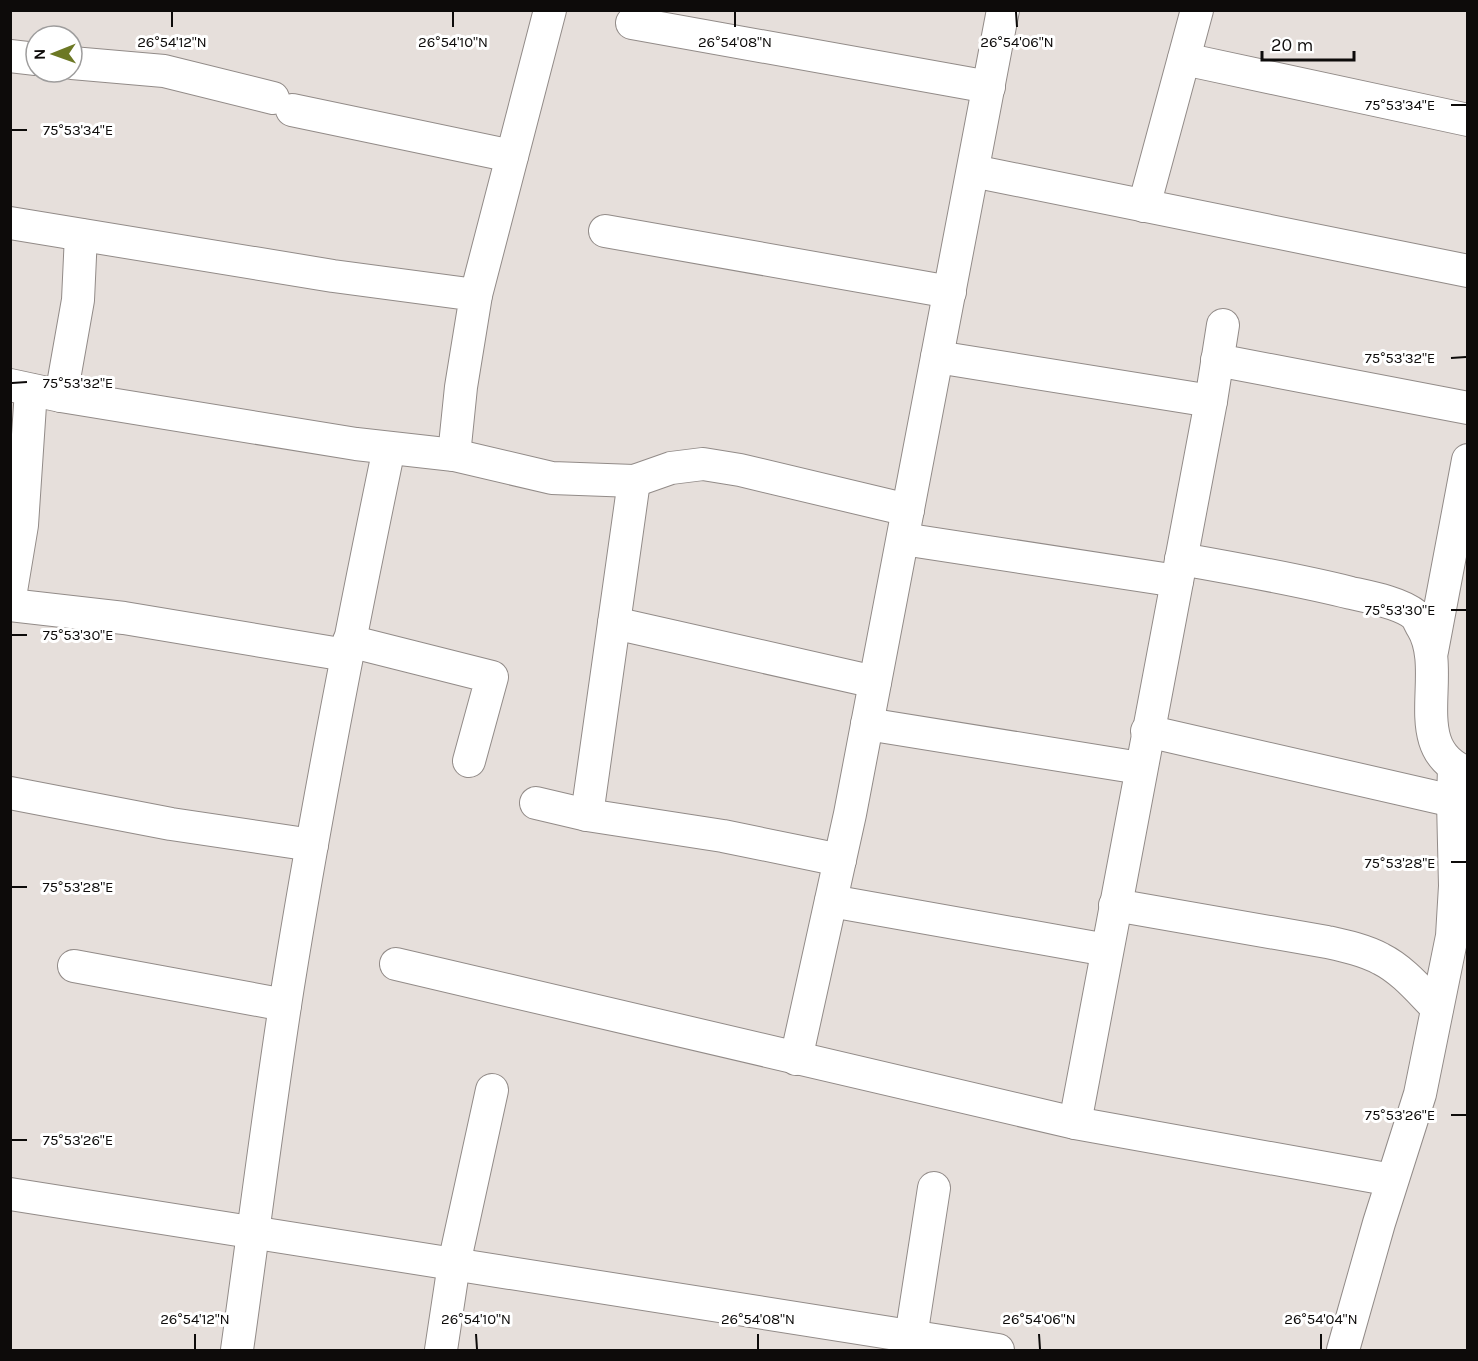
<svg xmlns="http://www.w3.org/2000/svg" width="1478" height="1361" viewBox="0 0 1478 1361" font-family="Karla,sans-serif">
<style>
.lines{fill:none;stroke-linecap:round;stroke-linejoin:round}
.minor-casing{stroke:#928b88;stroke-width:34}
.minor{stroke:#fff;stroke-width:32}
.ticks{fill:none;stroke:#0d0b0a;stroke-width:2}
.ticks-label{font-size:15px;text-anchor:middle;fill:#0d0b0a;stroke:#fff;stroke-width:6;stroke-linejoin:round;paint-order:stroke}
</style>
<rect width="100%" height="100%" fill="#e6dfdb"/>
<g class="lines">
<defs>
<g id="minor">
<path d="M632,23L989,87"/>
<path d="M10,56L36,59"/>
<path d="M1184,59L1468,120"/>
<path d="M72,63L164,71L273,98"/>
<path d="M292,110L512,156"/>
<path d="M973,171L1468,271"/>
<path d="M1144,206L1197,10"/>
<path d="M10,223L333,276L476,295L461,387L454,455"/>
<path d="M605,231L950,292"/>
<path d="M476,295L550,10"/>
<path d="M937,357L1211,401"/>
<path d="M1217,360L1468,408"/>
<path d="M10,385L61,396L356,444L454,455L552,478L634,481L671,468L703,464L740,470L908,510"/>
<path d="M61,396L78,300L81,235"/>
<path d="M903,539L1177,581"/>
<path d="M1181,559C1238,569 1295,579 1351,593C1369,597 1401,603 1415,615C1418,618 1420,624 1422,627C1450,673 1403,749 1468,773"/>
<path d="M10,597L22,525L31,390"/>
<path d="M10,605L124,618L346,655"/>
<path d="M614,623L875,682"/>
<path d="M349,641L492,677L469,761"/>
<path d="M1432,651L1468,460"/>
<path d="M867,724L1140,768"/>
<path d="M1147,731L1453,801"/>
<path d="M10,793L171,824L312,845"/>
<path d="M536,803L587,815L723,836L840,860"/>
<path d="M587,815L634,481"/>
<path d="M831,901L1107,950"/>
<path d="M1115,905L1327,942C1345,946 1364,950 1381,959C1403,970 1420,991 1437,1008"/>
<path d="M396,964L1075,1123L1392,1180"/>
<path d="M74,966L285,1005"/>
<path d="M796,1059L850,814L1003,10"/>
<path d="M1075,1123L1211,401L1223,325"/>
<path d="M10,1194L998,1350"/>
<path d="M911,1337L934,1188"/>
<path d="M237,1350C254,1229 269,1107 288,986C317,805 352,626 389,448"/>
<path d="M441,1350L454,1264L492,1090"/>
<path d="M1343,1350L1379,1223L1420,1094L1452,936L1455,886L1453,801L1454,768"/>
</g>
</defs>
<!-- minor casing -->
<use href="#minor" class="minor-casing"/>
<!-- minor -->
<use href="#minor" class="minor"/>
</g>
<!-- ticks -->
<path class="ticks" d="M172,12V27M453,12V27M735,12V27M1016,12L1017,27M1451,105H1466M12,130H27M1451,358L1466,357M12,383L27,382M1451,610H1466M12,635H27M1451,862H1466M12,887H27M1451,1115H1466M12,1140H27M195,1334V1349M476,1334L477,1349M758,1334V1349M1039,1334L1040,1349M1321,1334V1349"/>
<g class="ticks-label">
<text x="172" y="47">26°54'12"N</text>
<text x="453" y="47">26°54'10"N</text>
<text x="735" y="47">26°54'08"N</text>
<text x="1017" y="47">26°54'06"N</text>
<text x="1400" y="110">75°53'34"E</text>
<text x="78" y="135">75°53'34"E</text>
<text x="1400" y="363">75°53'32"E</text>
<text x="78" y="388">75°53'32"E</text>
<text x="1400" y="615">75°53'30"E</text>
<text x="78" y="640">75°53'30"E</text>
<text x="1400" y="868">75°53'28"E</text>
<text x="78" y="892">75°53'28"E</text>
<text x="1400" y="1120">75°53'26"E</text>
<text x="78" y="1145">75°53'26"E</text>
<text x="195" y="1324">26°54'12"N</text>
<text x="476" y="1324">26°54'10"N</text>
<text x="758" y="1324">26°54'08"N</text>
<text x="1039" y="1324">26°54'06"N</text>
<text x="1321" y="1324">26°54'04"N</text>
</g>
<!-- border -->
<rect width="1478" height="1361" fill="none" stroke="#0d0b0a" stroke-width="24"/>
<!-- north arrow -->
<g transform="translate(54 54) rotate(269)"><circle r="28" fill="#ffffff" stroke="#9e9d9d" stroke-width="1.5"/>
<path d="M0-4.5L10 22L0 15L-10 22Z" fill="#6c7824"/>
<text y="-9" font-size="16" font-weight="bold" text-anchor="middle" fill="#0d0b0a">N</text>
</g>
<!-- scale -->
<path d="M1262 51v9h92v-9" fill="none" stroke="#0d0b0a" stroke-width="3"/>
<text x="1271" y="51" font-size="18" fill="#0d0b0a" stroke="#ffffff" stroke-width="4.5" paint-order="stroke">20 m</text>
</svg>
